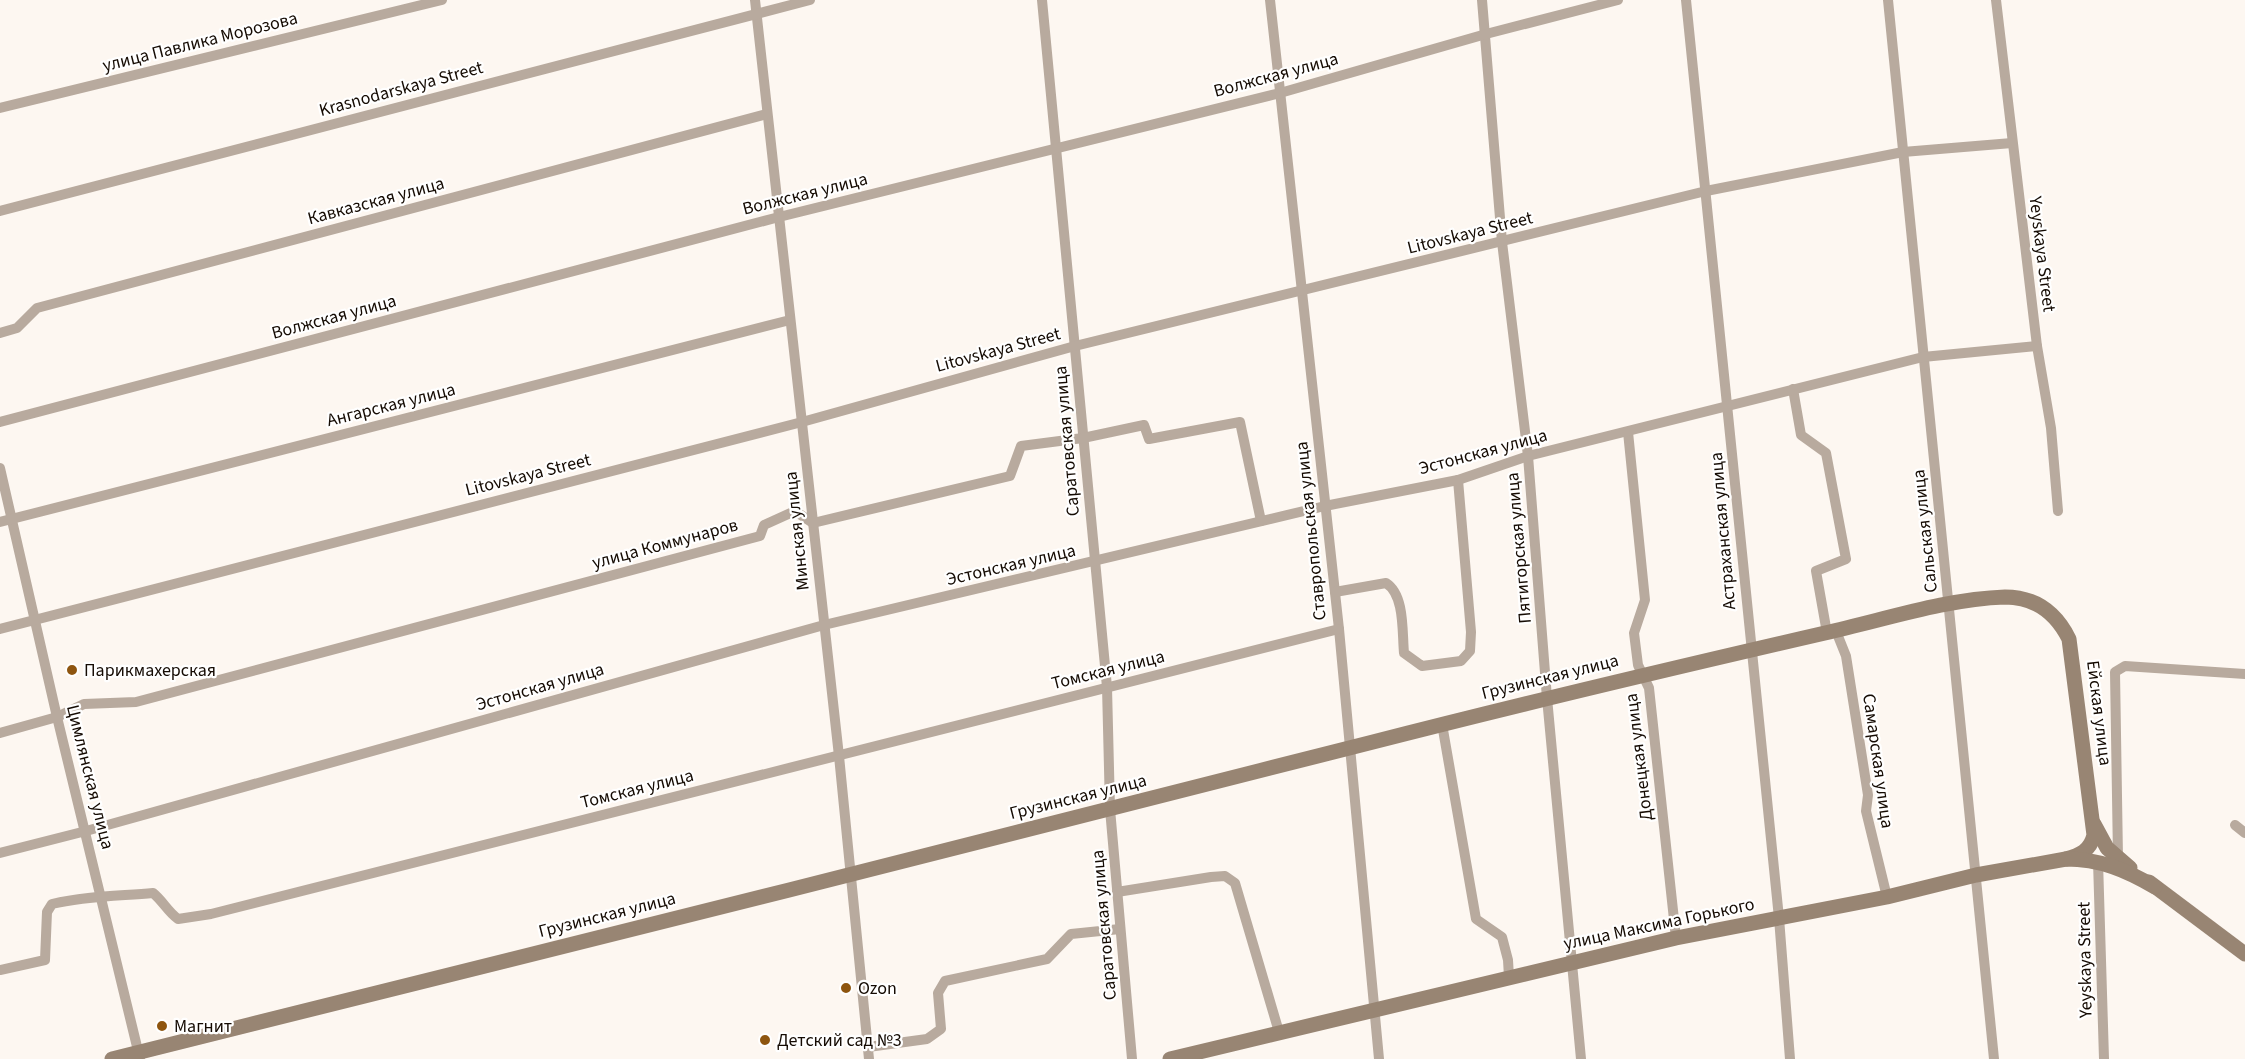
<svg xmlns="http://www.w3.org/2000/svg" width="2245" height="1059" viewBox="0 0 2245 1059" font-family="'Source Sans 3',sans-serif">
<style>
.lines{fill:none;stroke-linecap:round;stroke-linejoin:round}
.minor{stroke:#b8aa9e;stroke-width:10}
.secondary{stroke:#988573;stroke-width:15}
.poi-dot{fill:#8e550f;stroke:#fff;stroke-width:2}
.labels{text-anchor:middle;dominant-baseline:central;stroke-width:4.5;stroke-linejoin:round;paint-order:stroke}
.street-label{font-size:18px;fill:#150b03;stroke:#fff}
.poi-label{font-size:18px;fill:#150b03;stroke:#fff;text-anchor:start}
</style>
<rect width="100%" height="100%" fill="#fdf7f1"/>
<g class="lines">
<!-- minor -->
<g class="minor">
<path d="M755,0L839,756L869,1059"/>
<path d="M1042,0L1107,687L1110,809L1132,1059"/>
<path d="M1270,0L1339,629L1379,1059"/>
<path d="M1482,0L1502,242L1528,456L1547,698L1581,1059"/>
<path d="M1686,0L1779,918L1790,1059"/>
<path d="M1888,0L1994,1059"/>
<path d="M1996,0L2037,346L2051,428L2058,511"/>
<path d="M0,108L442,0"/>
<path d="M0,211L810,0"/>
<path d="M0,333L17,328L37,308L767,114"/>
<path d="M1793,389L1801,435L1826,453L1846,559L1816,571L1827,633"/>
<path d="M0,422L779,217L1280,93L1486,34L1618,0"/>
<path d="M1628,432L1645,600L1634,633L1638,665L1649,688L1676,938"/>
<path d="M0,468L57,717L140,1059"/>
<path d="M0,522L790,320"/>
<path d="M1335,592L1386,583C1405,595 1402,632 1404,653L1422,666L1461,661L1470,651L1471,632L1458,480"/>
<path d="M0,629L802,422L1075,346L1706,191L1903,152L2012,143"/>
<path d="M1836,631L1846,656L1868,795L1866,811L1887,897"/>
<path d="M1442,724L1476,919L1502,937L1508,960L1509,977"/>
<path d="M0,733L57,717L84,704L136,702L760,536L764,525L795,511L813,523L1010,476L1021,446L1083,438L1144,425L1149,439L1240,422L1261,521"/>
<path d="M2235,825L2245,833"/>
<path d="M0,853L86,831L824,625L1325,506L1458,480L1528,456L1923,357L2037,346"/>
<path d="M2118,858L2115,672L2125,666L2245,674"/>
<path d="M2098,861L2104,1059"/>
<path d="M1117,892L1211,877L1225,876L1235,883L1279,1032"/>
<path d="M0,970L45,960L47,912L52,904C85,896 120,896 153,893C163,901 167,911 178,919L211,914L1339,629"/>
<path d="M868,1047L927,1039L941,1029L938,993L945,981L1047,959L1071,934L1120,929"/>
</g>
<!-- secondary -->
<g class="secondary">
<path d="M2094,824L2107,848L2130,868"/>
<path d="M2149,882L2245,954"/>
<path d="M112,1059C532,955 950,850 1369,743C1521,704 1673,668 1825,633C1884,620 1945,599 2005,597C2036,597 2056,613 2069,639L2094,835C2090,851 2080,855 2066,859"/>
<path d="M1170,1059L1676,938L1887,897L1976,875L2066,859C2100,859 2126,870 2155,887"/>
</g>
</g>
<!-- markers -->
<g class="poi-dot">
<circle cx="72" cy="670" r="6"/>
<circle cx="846" cy="988" r="6"/>
<circle cx="162" cy="1026" r="6"/>
<circle cx="765" cy="1040" r="6"/>
</g>
<g class="labels">
<!-- street labels -->
<g class="street-label">
<text transform="translate(200 42) rotate(-14)">улица Павлика Морозова</text>
<text transform="translate(1276 75) rotate(-15)">Волжская улица</text>
<text transform="translate(401 89) rotate(-15)">Krasnodarskaya Street</text>
<text transform="translate(805 194) rotate(-14)">Волжская улица</text>
<text transform="translate(376 201) rotate(-15)">Кавказская улица</text>
<text transform="translate(1470 233) rotate(-14)">Litovskaya Street</text>
<text transform="translate(2042 254) rotate(83)">Yeyskaya Street</text>
<text transform="translate(334 317) rotate(-15)">Волжская улица</text>
<text transform="translate(998 350) rotate(-15)">Litovskaya Street</text>
<text transform="translate(391 405) rotate(-14)">Ангарская улица</text>
<text transform="translate(1067 441) rotate(-95)">Саратовская улица</text>
<text transform="translate(1483 452) rotate(-15)">Эстонская улица</text>
<text transform="translate(528 475) rotate(-14)">Litovskaya Street</text>
<text transform="translate(797 531) rotate(-96)">Минская улица</text>
<text transform="translate(1311 531) rotate(-96)">Ставропольская улица</text>
<text transform="translate(1723 531) rotate(-95)">Астраханская улица</text>
<text transform="translate(1925 531) rotate(-96)">Сальская улица</text>
<text transform="translate(665 544) rotate(-15)">улица Коммунаров</text>
<text transform="translate(1519 548) rotate(-95)">Пятигорская улица</text>
<text transform="translate(1011 565) rotate(-13)">Эстонская улица</text>
<text transform="translate(1108 670) rotate(-14)">Томская улица</text>
<text transform="translate(1550 677) rotate(-14)">Грузинская улица</text>
<text transform="translate(540 687) rotate(-16)">Эстонская улица</text>
<text transform="translate(2099 713) rotate(83)">Ейская улица</text>
<text transform="translate(1639 757) rotate(-97)">Донецкая улица</text>
<text transform="translate(1878 761) rotate(82)">Самарская улица</text>
<text transform="translate(90 777) rotate(76)">Цимлянская улица</text>
<text transform="translate(637 789) rotate(-14)">Томская улица</text>
<text transform="translate(1078 797) rotate(-14)">Грузинская улица</text>
<text transform="translate(607 915) rotate(-14)">Грузинская улица</text>
<text transform="translate(1659 924) rotate(-12)">улица Максима Горького</text>
<text transform="translate(1104 925) rotate(-95)">Саратовская улица</text>
<text transform="translate(2085 960) rotate(-91)">Yeyskaya Street</text>
</g>
<!-- poi labels -->
<g class="poi-label">
<text x="84" y="670">Парикмахерская</text>
<text x="858" y="988">Ozon</text>
<text x="174" y="1026">Магнит</text>
<text x="777" y="1040">Детский сад №3</text>
</g>
</g>
</svg>
